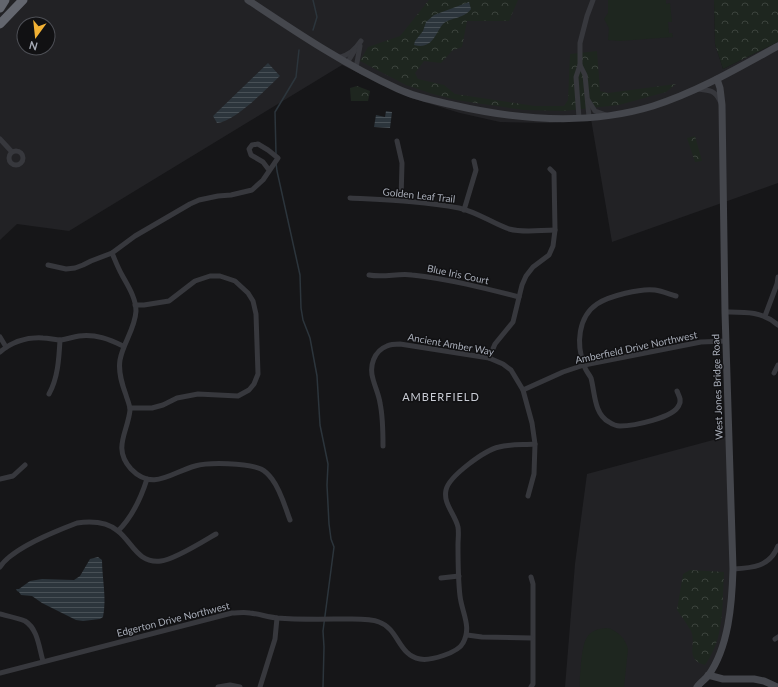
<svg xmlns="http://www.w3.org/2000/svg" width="778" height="687" viewBox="0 0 778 687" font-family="Lato,sans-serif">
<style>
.built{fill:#222225;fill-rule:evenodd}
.grass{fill:#1e261f}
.forest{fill:url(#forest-crowns)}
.water{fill:url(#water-rules)}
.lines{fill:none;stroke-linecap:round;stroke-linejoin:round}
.stream{stroke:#2c353c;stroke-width:1.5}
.street{stroke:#37383d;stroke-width:5}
.secondary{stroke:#45474d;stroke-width:7}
.highway{stroke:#63666e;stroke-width:9}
.labels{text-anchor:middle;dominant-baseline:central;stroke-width:3;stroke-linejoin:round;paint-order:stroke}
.street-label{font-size:10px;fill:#a8adb8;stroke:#111113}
.neighbourhood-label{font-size:11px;letter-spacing:1px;fill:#c9ccd4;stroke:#111113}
</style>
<defs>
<pattern id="forest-crowns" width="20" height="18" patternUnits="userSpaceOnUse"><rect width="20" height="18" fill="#1e261f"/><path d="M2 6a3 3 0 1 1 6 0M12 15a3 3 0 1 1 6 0" fill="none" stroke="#3c433d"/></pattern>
<pattern id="water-rules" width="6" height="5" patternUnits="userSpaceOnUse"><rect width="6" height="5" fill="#2c353c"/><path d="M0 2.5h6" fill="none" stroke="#485056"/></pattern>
</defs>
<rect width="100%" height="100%" fill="#161618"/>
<!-- built -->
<g class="built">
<path d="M0,0H714L715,44L723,69L778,42V183L612,242L591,119L551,123L500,122L460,113L411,98L342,65L69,231L17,224L0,240ZM24,24H48V48H24Z"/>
<path d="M728,436L733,569L728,624L715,664L697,687H565L575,564L587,474Z"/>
</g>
<!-- grass -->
<g class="grass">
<path d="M608,0H666V4L670,3L672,22H668L669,33H672L673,37L620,41L608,40L609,28L604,19L608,13Z"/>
<path d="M608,628C619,632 625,638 628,649L624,687H580C579,679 581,670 581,662C584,642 584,629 608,628Z"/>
</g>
<!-- forest -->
<g class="forest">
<path d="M429,0H518L509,21H467L462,47L453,50L441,63L424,61L415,73L418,79L444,85L455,94L535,106H564L568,100L570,54L597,51L600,91L608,93L676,84L666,92L619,105L564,111L524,110L456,100L433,94L406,85L360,61L368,47L400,36Z"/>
<path d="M714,0H778V42L723,69L715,44Z"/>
<path d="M357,86L370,91L368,101H351L350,88Z"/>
<path d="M695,136L702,161L695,162L687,138Z"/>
<path d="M690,570L724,572C722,604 725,638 705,665C684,659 697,645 691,631C687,624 682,617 677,610L683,574Z"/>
</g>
<!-- water -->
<g class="water">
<path d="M469,2L471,9C464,19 451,17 443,24C435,33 433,50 414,45L415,41L423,31L426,22L434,15Z"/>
<path d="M268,63L280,76C266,89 236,121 217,123L213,116Z"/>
<path d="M386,111L392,112L390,128L374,127L376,115L385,117Z"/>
<path d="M98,557L102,560C102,578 107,599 103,617L100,619L83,621L76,620L42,603L32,596L21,595L19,592L17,591L16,589H19L30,581L42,579L74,580L80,576L90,559Z"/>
</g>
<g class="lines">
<!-- stream -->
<g class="stream">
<path d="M313,0L317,17L313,30"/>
<path d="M276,154L275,112L296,77L299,50"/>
<path d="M276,163L277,171L300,275L301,308L303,320L310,338L317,376L320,425L328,464L327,485L329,524L331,539L334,547L323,631L324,647L323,687"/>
</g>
<!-- street -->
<g class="street">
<path d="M338,58C349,55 355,50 361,41"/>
<path d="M347,63L355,50"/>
<path d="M580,65L585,75L589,117"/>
<path d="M356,68L360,46"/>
<path d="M698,89C709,90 715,90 720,101"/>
<path d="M588,100L595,111L606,115"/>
<path d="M579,118L576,77L580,65V43L587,16L593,0"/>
<path d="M0,139L12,152"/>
<path d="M397,141L402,163L401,200"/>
<circle cx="16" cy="158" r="7"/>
<path d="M350,198C386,200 422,201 459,208C477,212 492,223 509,229C524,233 540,230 555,230"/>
<path d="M464,210L476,170L474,161"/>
<path d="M112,253C115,260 118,268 122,275C128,286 136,298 136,311C135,329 123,343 120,360C118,372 122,384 126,395C127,399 130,405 130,410C128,432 112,448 131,469C153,492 172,472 195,466C209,462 247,463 261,469C265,471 269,475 272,479C281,491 285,507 290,520"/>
<path d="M48,265L66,269L75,268L83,265L91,261L112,253L135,236L190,204L199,200L218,196L231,195L252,190L263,180L278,158L268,150L258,144L252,145L249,149L251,155L263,162L269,170"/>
<path d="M369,275C384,278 398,273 412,275C449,279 484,288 519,297"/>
<path d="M676,296C669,294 662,291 655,290C641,288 609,296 597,304C578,317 576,344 584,365C585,370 589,374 591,378C595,393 594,414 609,422C612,424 616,426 620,426C633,426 674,418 679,405C682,400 679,396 677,391"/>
<path d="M725,312C744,312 762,311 778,325"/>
<path d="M765,316L777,284L778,277"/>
<path d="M0,337L6,347"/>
<path d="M0,352C12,342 27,337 43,338C49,338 55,340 61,340C67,339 73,337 79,336C96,334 109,339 123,346"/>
<path d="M489,358L495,344L513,322L522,285L526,276L533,267L549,255L553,246L555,230L554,173L550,169"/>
<path d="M774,373L778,365"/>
<path d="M523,390L563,372L584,365L701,342L726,341"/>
<path d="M49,394C58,378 59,358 60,340"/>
<path d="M130,408H152L163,405L177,398L198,394L238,396L249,390L254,384L258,374L256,314L253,301L248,293L235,281L220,276H210L195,281L169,301L144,305H135"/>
<path d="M383,446C383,432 383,417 380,403C379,395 375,387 373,379C369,366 374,351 387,346C391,344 396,344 400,344L489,358L503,364L511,370L523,390L532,423L535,444L534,474L528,496"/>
<path d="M0,479L13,476L25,465"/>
<path d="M118,531C133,516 141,498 147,479"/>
<path d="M0,567C12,548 56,531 77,523C91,521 107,522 118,531C132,542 138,564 161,561C174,560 204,541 216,534"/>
<path d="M733,569C752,568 770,567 778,546"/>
<path d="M531,577L533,584V684L531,687"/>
<path d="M441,578L459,576"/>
<path d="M0,614C8,616 18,618 25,621C38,629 39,648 43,661"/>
<path d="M467,635L482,637L532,638"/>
<path d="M775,639L778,637"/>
<path d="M0,673L232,613C238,613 244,612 250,613C259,614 268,617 277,618C300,620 328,619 352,619C361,619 372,619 379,622C399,629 398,655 420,659C430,661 458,653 463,643C472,627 462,613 460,596C458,579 458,562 458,545C458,539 459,533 458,527C455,514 443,504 446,490C449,476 485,450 499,447C510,444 523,445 535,444"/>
<path d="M218,687L230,685L240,687"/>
<path d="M260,687L275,639L277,618"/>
</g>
<!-- secondary -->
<g class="secondary">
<path d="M248,0C296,32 345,65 398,89C415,97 435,101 453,105C518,120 588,126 653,106C697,92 738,68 778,46"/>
<path d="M708,675L723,679H754L764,681L777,687"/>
<path d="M697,687C700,683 704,680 708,676C729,647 732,603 733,569L725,312L722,105L720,88L717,79"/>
</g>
<!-- highway -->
<g class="highway">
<path d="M0,8L5,0"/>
<path d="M0,24L23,0"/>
</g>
</g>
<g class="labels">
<!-- street labels -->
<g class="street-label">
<text transform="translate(419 195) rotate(6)">Golden Leaf Trail</text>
<text transform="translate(458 274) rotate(12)">Blue Iris Court</text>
<text transform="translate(451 344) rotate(10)">Ancient Amber Way</text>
<text transform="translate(636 347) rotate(-12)">Amberfield Drive Northwest</text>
<text transform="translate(717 387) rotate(-92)">West Jones Bridge Road</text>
<text transform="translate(173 619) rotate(-14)">Edgerton Drive Northwest</text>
</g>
<!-- neighbourhood labels -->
<g class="neighbourhood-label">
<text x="441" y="396">AMBERFIELD</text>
</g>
</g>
<!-- north arrow -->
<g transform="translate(36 36) rotate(195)"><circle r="19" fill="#111113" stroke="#4d4f55"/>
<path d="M0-3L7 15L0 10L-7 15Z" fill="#f2b134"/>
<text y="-6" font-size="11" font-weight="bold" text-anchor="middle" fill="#a8adb8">N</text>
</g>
</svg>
